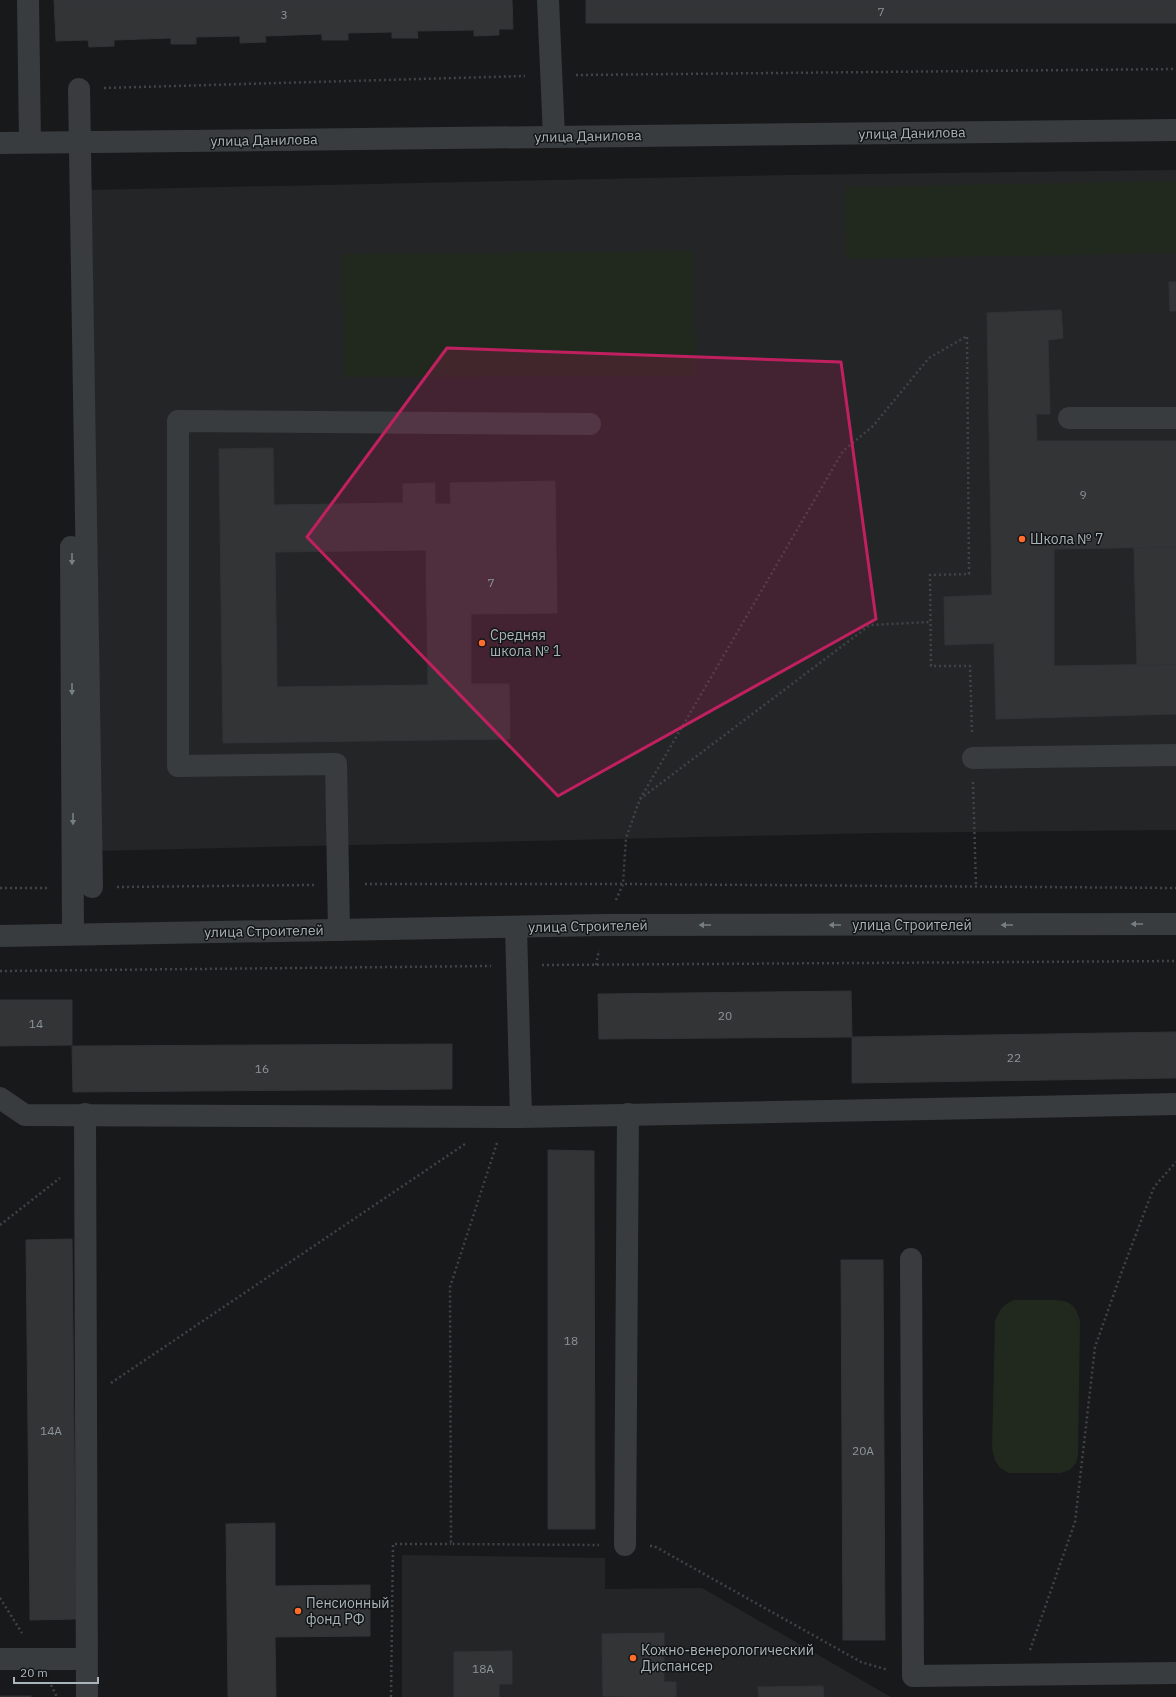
<svg xmlns="http://www.w3.org/2000/svg" width="1176" height="1697" viewBox="0 0 1176 1697" font-family="'IBM Plex Sans',sans-serif">
<style>
.built{fill:#242527}
.green{fill:#21291f}
.building{fill:#333436;stroke:#313336;fill-rule:evenodd}
.lines{fill:none;stroke-linecap:round;stroke-linejoin:round}
.path{stroke:#3e4447;stroke-width:2.5;stroke-dasharray:2 3;stroke-linecap:butt}
.minor{stroke:#383c3f;stroke-width:22}
.oneway{fill:#767f83}
.marked{fill:#c12060;fill-opacity:0.2;stroke:#c12060;stroke-width:3;stroke-linejoin:round}
.poi-dot{fill:#ff6c2b;stroke:#131415;stroke-width:1.5}
.labels{text-anchor:middle;dominant-baseline:central;stroke-width:3;stroke-linejoin:round;paint-order:stroke}
.number-label{font-size:12px;fill:#8c959a}
.street-label{font-size:14px;fill:#a9b5bb;stroke:#131415}
.poi-label{font-size:14px;fill:#a9b5bb;stroke:#131415;text-anchor:start}
</style>
<rect width="100%" height="100%" fill="#18191a"/>
<!-- built -->
<g class="built">
<path d="M1176,170V830L877,833L96,851L85,190L787,175Z"/>
<path d="M402,1555L605,1558V1589L702,1588L891,1697H402Z"/>
</g>
<!-- green -->
<g class="green">
<path d="M1176,181V253L846,259L845,187Z"/>
<path d="M693,251L696,376L344,377L342,254Z"/>
<path d="M1014,1300C1024,1300 1034,1300 1043,1300C1063,1300 1075,1299 1080,1321L1078,1454L1076,1463L1070,1470L1061,1473H1009L1000,1468L995,1460L992,1448L995,1321C999,1311 1003,1304 1014,1300Z"/>
</g>
<!-- building -->
<g class="building">
<path d="M54,0H512L513,29H499V35L474,36V30L417,31L418,38H392V32L348,33V40H322V34L265,36L266,42L240,43V36L196,37V44H171V38L114,40V46L89,47L88,40L56,41Z"/>
<rect x="586" y="0" width="590" height="23"/>
<path d="M1169,282H1176V311H1170Z"/>
<path d="M1061,310L1063,338L1048,340L1050,414H1036L1037,441H1176V547L1054,549V666L1176,664V714L996,719L994,643L945,645L944,597L992,595L987,313Z"/>
<path d="M273,448L274,505L403,503V484L435,483V504H451L450,483L555,481L557,613L471,614V684H509L510,739L223,743L219,449ZM426,550L428,685L277,687L275,552Z"/>
<path d="M1176,547V664L1137,665L1134,548Z"/>
<path d="M851,991L852,1037L599,1039L598,994Z"/>
<path d="M0,1000H72V1045L0,1046Z"/>
<path d="M1176,1032V1078L852,1083V1037Z"/>
<path d="M452,1044V1089L73,1092L72,1046Z"/>
<path d="M548,1150L594,1151L595,1529H548Z"/>
<path d="M72,1239L76,1619L30,1620L26,1240Z"/>
<path d="M841,1260H883L885,1640H843Z"/>
<path d="M275,1523V1586L370,1585V1636L275,1637L276,1697H228L226,1524Z"/>
<path d="M664,1633V1682H676V1697L603,1696L602,1634Z"/>
<path d="M512,1651V1684H499V1697H454V1652Z"/>
<path d="M823,1686L824,1697H759L758,1687Z"/>
<rect x="0" y="1696" width="31" height="1"/>
</g>
<g class="lines">
<!-- path -->
<g class="path">
<path d="M576,75L1176,69"/>
<path d="M104,88L525,76"/>
<path d="M973,782L976,886"/>
<path d="M640,799L843,451L873,426L929,358L967,336L969,574L930,575L931,666H970L972,733"/>
<path d="M365,884H623L1176,888"/>
<path d="M117,887L314,885"/>
<path d="M0,888H48"/>
<path d="M616,900L623,884L626,838L640,799L870,625L930,622"/>
<path d="M542,965L1176,961"/>
<path d="M596,965L599,950"/>
<path d="M0,971L491,966"/>
<path d="M497,1143L450,1287L451,1544L599,1545"/>
<path d="M0,1225L60,1178"/>
<path d="M111,1383L465,1144"/>
<path d="M650,1546H654L861,1662L888,1670"/>
<path d="M0,1598L22,1633"/>
<path d="M1030,1650L1075,1522L1095,1347L1122,1271L1154,1187L1176,1162"/>
<path d="M51,1685L57,1697"/>
<path d="M391,1697L393,1544H451"/>
</g>
<!-- minor -->
<g class="minor">
<path d="M28,0L30,142"/>
<path d="M548,0L554,137"/>
<path d="M79,89L92,887"/>
<path d="M0,143L1176,130"/>
<path d="M1069,418H1176"/>
<path d="M71,547L73,934"/>
<path d="M973,758L1176,755"/>
<path d="M516,927L521,1117L1176,1104"/>
<path d="M339,930L336,764L178,766V421L590,424"/>
<path d="M0,936L605,925L1176,924"/>
<path d="M0,1098L25,1115L521,1117"/>
<path d="M85,1114L87,1697"/>
<path d="M911,1259L913,1676L1176,1673"/>
<path d="M625,1545L628,1114"/>
<path d="M0,1659H86"/>
</g>
</g>
<!-- one-way arrows -->
<defs><path id="oneway-solid" d="M-6-.8H1V-3.2L6.5 0L1 3.2V.8H-6Z"/></defs>
<g class="oneway">
<use href="#oneway-solid" transform="translate(72 559) rotate(90)"/>
<use href="#oneway-solid" transform="translate(72 689) rotate(90)"/>
<use href="#oneway-solid" transform="translate(73 819) rotate(90)"/>
<use href="#oneway-solid" transform="translate(1137 924) rotate(180)"/>
<use href="#oneway-solid" transform="translate(705 925) rotate(180)"/>
<use href="#oneway-solid" transform="translate(835 925) rotate(180)"/>
<use href="#oneway-solid" transform="translate(1007 925) rotate(180)"/>
</g>
<!-- marked area -->
<path class="marked" d="M447,348L841,362L876,619L558,796L307,537Z"/>
<!-- markers -->
<g class="poi-dot">
<circle cx="1022" cy="539" r="4"/>
<circle cx="482" cy="643" r="4"/>
<circle cx="298" cy="1611" r="4"/>
<circle cx="633" cy="1658" r="4"/>
</g>
<g class="labels">
<!-- number labels -->
<g class="number-label">
<text x="881" y="11">7</text>
<text x="284" y="14">3</text>
<text x="1083" y="494">9</text>
<text x="491" y="582">7</text>
<text x="725" y="1015">20</text>
<text x="36" y="1023">14</text>
<text x="1014" y="1057">22</text>
<text x="262" y="1068">16</text>
<text x="571" y="1340">18</text>
<text x="51" y="1430">14А</text>
<text x="863" y="1450">20А</text>
<text x="483" y="1668">18А</text>
</g>
<!-- street labels -->
<g class="street-label">
<text transform="translate(912 133) rotate(-1)">улица Данилова</text>
<text transform="translate(588 136) rotate(-1)">улица Данилова</text>
<text transform="translate(264 140) rotate(-1)">улица Данилова</text>
<text x="912" y="925">улица Строителей</text>
<text transform="translate(588 926) rotate(-1)">улица Строителей</text>
<text transform="translate(264 931) rotate(-1)">улица Строителей</text>
</g>
<!-- poi labels -->
<g class="poi-label">
<text x="1030" y="539">Школа № 7</text>
<text x="490" y="635">Средняя<tspan x="490" dy="16">школа № 1</tspan></text>
<text x="306" y="1603">Пенсионный<tspan x="306" dy="16">фонд РФ</tspan></text>
<text x="641" y="1650">Кожно-венерологический<tspan x="641" dy="16">Диспансер</tspan></text>
</g>
</g>
<!-- scale -->
<path d="M14 1677v6h84v-6" fill="none" stroke="#a9b5bb" stroke-width="2"/>
<text x="20" y="1677" font-size="12" fill="#a9b5bb" stroke="#131415" stroke-width="3" paint-order="stroke">20 m</text>
</svg>
